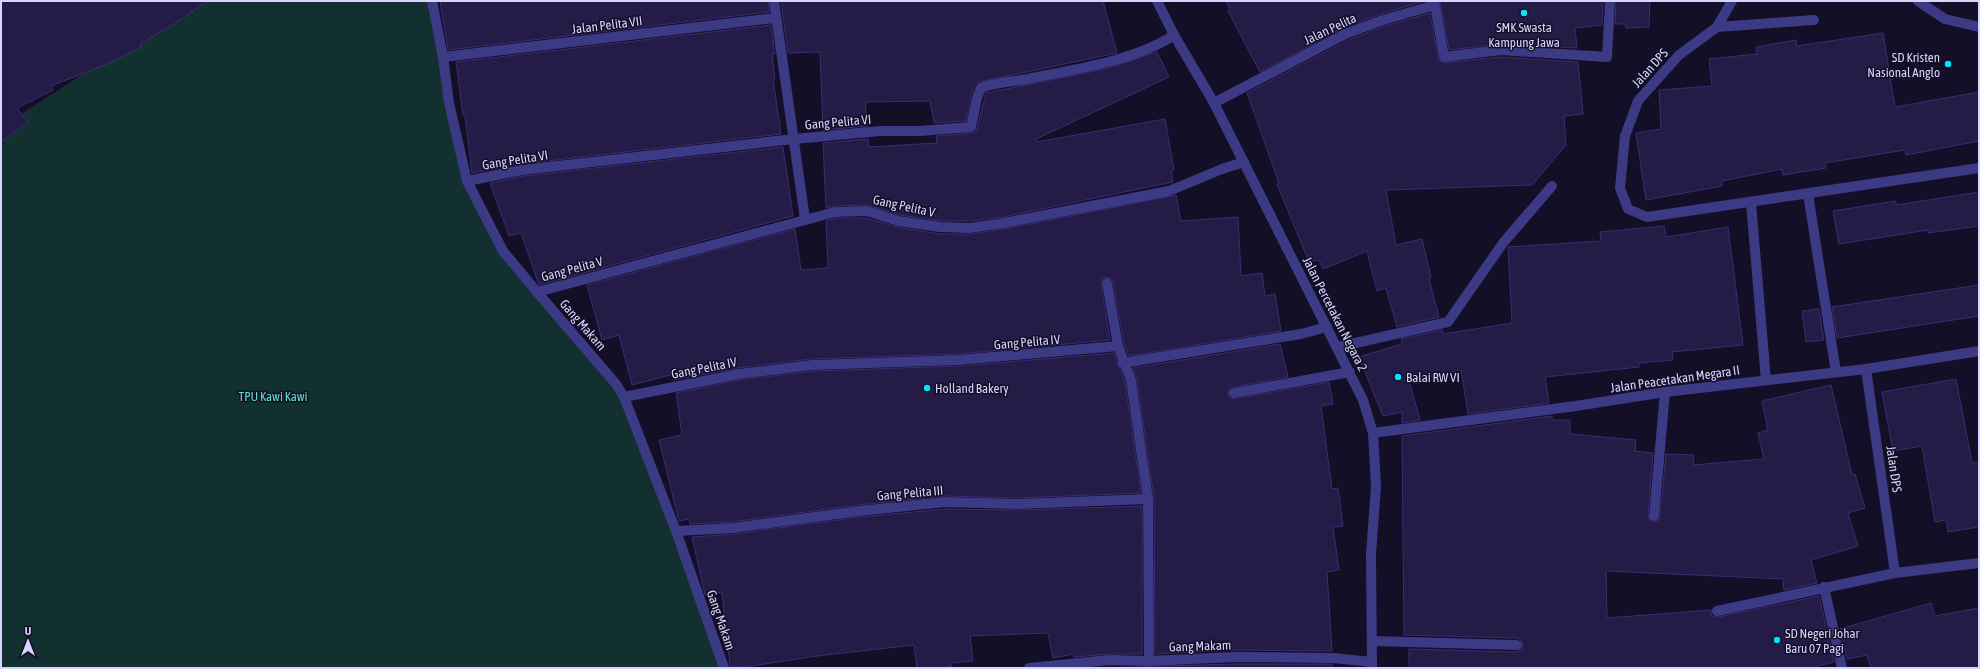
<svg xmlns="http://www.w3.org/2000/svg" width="1980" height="669" viewBox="0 0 1980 669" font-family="'Asap Condensed',sans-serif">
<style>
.green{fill:#12302f}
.building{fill:#241b47;stroke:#3b2d73}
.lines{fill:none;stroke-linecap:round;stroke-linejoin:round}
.service{stroke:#3d3a85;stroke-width:10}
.minor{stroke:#3d3a85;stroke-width:10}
.tertiary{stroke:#3d3a85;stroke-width:10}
.poi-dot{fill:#00e5ff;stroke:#130f26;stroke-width:1.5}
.labels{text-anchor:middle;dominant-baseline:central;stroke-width:3;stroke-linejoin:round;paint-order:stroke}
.street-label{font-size:13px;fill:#d9d4ff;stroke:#130f26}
.poi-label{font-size:13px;fill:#d9d4ff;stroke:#130f26;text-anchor:start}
.park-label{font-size:13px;fill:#5fe0c0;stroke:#130f26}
</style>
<rect width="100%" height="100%" fill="#130f26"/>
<!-- green -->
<path class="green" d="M196,1H432L467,181L503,251L616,384L724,668H1V127Z"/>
<!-- building -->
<g class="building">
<path d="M1,1H207L179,21L140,44L142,47L107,64L51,86L53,90L17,108L28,123L1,142Z"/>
<path d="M440,1H768L769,12L448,50Z"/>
<path d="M781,1H1103L1117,53L979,82L975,85L971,96L966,121L934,123L930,101L865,102L867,126L823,130L820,52L788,53Z"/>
<path d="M1226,1H1425L1381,14L1343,28L1260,72L1228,11L1230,10Z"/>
<path d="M1440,1H1603L1602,25L1575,28L1577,48L1501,44L1449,50Z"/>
<path d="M1616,1H1650L1649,27L1626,28L1625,24H1615Z"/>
<path d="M1430,13L1438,58L1442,63L1501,57L1578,62L1583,114L1564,116L1566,145L1532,185L1386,190L1396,245L1422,239L1431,278L1429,279L1439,317L1397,327L1386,288L1377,291L1367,251L1323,269L1319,260L1309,262L1277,184L1279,183L1247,93L1348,40L1385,26Z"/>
<path d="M771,25L775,54H772L775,79H773L781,134L521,164L472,173L465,115H463L456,62Z"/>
<path d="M1883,33L1895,107L1979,92V141L1906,155L1905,150L1825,163L1826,168L1783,175L1782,169L1722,181V186L1646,200L1636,133L1661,129L1659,90L1712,86L1709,59L1757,54L1756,47L1796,40L1797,46Z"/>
<path d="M1157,52L1169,77L1036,139L1037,142L1165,119L1174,170L1171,171L1173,182L1003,217L969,221H941L899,215L867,205L835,206L826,208L823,143L868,139L869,147L937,143L936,136L972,133L976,132L986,93L1105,69Z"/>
<path d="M783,147L793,216L539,285L521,233L509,236L490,183L523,176Z"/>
<path d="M1979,192V226L1928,233V230L1839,244L1833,211L1896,201V205Z"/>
<path d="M1176,195L1181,221L1238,217L1241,276L1262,273L1265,296L1275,294L1281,331L1129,356L1124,344L1113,282L1112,279L1106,277L1103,278L1101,284L1110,340L958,354L811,359L738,368L674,380V374L632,385L619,335L602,340L587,285L795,229L801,270L828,268L826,221L836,218H866L897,227L940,234H970L1005,229Z"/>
<path d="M1664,226L1666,237L1728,227L1743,345L1672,352L1673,360L1639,363V367L1545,377L1549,403L1468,414L1461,370L1409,381L1420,420L1402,423V412L1383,416L1359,357L1402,344L1401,339L1442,330L1443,334L1512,323L1508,247L1601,241L1600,232Z"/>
<path d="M1979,285V316L1837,338L1832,307Z"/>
<path d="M1819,309L1824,340L1806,342L1802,311Z"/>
<path d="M1280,344L1288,377L1233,387L1230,388L1228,394L1229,397L1235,399L1329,382L1333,404L1321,406L1332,489L1338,488L1343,526L1333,527L1339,570L1327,572L1332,651L1236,650L1155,654L1154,498L1137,379L1133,368Z"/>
<path d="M1114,353L1125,382L1141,493L1017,498L944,496L858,505L732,522L690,524L689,519L679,521L659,440L682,435L676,393L740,380L813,371L959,366Z"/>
<path d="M1956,379L1972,463L1979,462V527L1948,532L1946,520L1935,522L1922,446L1893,451L1882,392Z"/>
<path d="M1831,385L1852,475L1855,474L1865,508L1848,513L1858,546L1811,560L1817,583L1784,590L1783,579L1606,571L1607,618L1711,610L1712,616L1718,617L1819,596L1834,662L1810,668H1409V649L1517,652L1522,649L1523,645L1521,640L1517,638L1404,635L1402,436L1552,416V420H1570V434L1636,440L1635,451L1653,453L1648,515L1650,521L1654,522L1659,520L1660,517L1666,454L1694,455L1693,465L1764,459L1758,433L1768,430L1762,401Z"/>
<path d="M1142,506V654H1110L1074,657V654L1053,658L1048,633L970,636L973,661L951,663L952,666L939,668H917L914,645L817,656L745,667L730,666L722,592L705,595L692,537L734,534L860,517L945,509L1017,510Z"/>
<path d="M1931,603L1935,616L1979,608V668H1871L1867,655L1847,659L1840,629Z"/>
<path d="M1236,664H1332L1333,668H1095Z"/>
</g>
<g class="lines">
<!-- service -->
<path class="service" d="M1808,194L1836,372"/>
<!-- minor -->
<g class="minor">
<path d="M432,1L443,57L449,103L467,181L503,251L537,292L616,384L624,397L676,531L724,668"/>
<path d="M774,1L805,219"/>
<path d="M1918,1L1945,19L1979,27"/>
<path d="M1814,20L1717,27L1679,55L1638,101L1625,136L1620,188L1628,209L1647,217L1979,168"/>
<path d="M1717,27L1732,1"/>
<path d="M443,57L775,18"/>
<path d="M1214,103L1345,34L1383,20L1435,5L1444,57L1501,50L1607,57L1610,1"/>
<path d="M467,181L522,170L794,139L880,131H920L971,127L977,98L981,88C996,82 1012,82 1028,79C1075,69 1135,61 1174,35"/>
<path d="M1751,203L1766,380"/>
<path d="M1107,283L1118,346"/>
<path d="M537,292L835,212L867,211L898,221L940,227L969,228L1004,223L1169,191L1222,169L1244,162"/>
<path d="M1338,347L1448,322L1503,243L1552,186"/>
<path d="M1123,363L1301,334L1327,327"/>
<path d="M1866,369L1895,573"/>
<path d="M1234,393L1350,372"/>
<path d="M624,397L739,374L812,365L958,360L1118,346L1131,380L1148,499L1149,661"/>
<path d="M1373,433L1576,406L1665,392L1866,369L1979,351"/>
<path d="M1654,516L1665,392"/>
<path d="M676,531L733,528L859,511L945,502L1017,504L1148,499"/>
<path d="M1824,587L1842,668"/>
<path d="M1717,611L1895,573L1979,563"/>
<path d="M1372,641L1517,645"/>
<path d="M1029,668L1110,660L1149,661L1236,657L1333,658L1372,662"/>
</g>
<!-- tertiary -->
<path class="tertiary" d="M1157,1L1174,35L1214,103L1363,400L1373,433L1376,486L1371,555L1372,668"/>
</g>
<!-- markers -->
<g class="poi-dot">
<circle cx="1524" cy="13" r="4"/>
<circle cx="1948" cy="64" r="4"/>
<circle cx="1398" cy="377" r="4"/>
<circle cx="927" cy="388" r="4"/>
<circle cx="1777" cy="640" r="4"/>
</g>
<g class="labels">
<!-- street labels -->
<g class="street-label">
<text transform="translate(607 25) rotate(-7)">Jalan Pelita VII</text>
<text transform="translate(1330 29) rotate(-25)">Jalan Pelita</text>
<text transform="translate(1650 68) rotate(-48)">Jalan DPS</text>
<text transform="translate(838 122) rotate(-5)">Gang Pelita VI</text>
<text transform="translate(515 160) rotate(-9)">Gang Pelita VI</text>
<text transform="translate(904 206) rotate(12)">Gang Pelita V</text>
<text transform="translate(572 269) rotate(-15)">Gang Pelita V</text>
<text transform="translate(1335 314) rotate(63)">Jalan Percetakan Negara 2</text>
<text transform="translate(583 325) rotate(49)">Gang Makam</text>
<text transform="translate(1027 342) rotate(-5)">Gang Pelita IV</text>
<text transform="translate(704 368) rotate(-11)">Gang Pelita IV</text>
<text transform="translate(1675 379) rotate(-8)">Jalan Peacetakan Megara II</text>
<text transform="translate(1894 469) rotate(82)">Jalan DPS</text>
<text transform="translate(910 493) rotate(-5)">Gang Pelita III</text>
<text transform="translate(721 620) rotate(71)">Gang Makam</text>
<text transform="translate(1200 646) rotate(-2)">Gang Makam</text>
</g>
<!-- poi labels -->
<g class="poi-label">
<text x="1524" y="27" text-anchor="middle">SMK Swasta<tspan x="1524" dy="15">Kampung Jawa</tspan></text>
<text x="1940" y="57" text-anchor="end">SD Kristen<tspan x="1940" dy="15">Nasional Anglo</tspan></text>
<text x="1406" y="377">Balai RW VI</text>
<text x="935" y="388">Holland Bakery</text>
<text x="1785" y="633">SD Negeri Johar<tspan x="1785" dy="15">Baru 07 Pagi</tspan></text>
</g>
<!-- park labels -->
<g class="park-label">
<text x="273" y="396">TPU Kawi Kawi</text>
</g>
</g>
<!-- border -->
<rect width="1980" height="669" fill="none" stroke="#d9d4ff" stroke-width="4"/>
<!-- north arrow -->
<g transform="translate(28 641)" stroke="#130f26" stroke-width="3" paint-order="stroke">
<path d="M0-3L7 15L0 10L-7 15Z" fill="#d9d4ff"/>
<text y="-6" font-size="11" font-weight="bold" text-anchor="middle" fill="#d9d4ff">U</text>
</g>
</svg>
